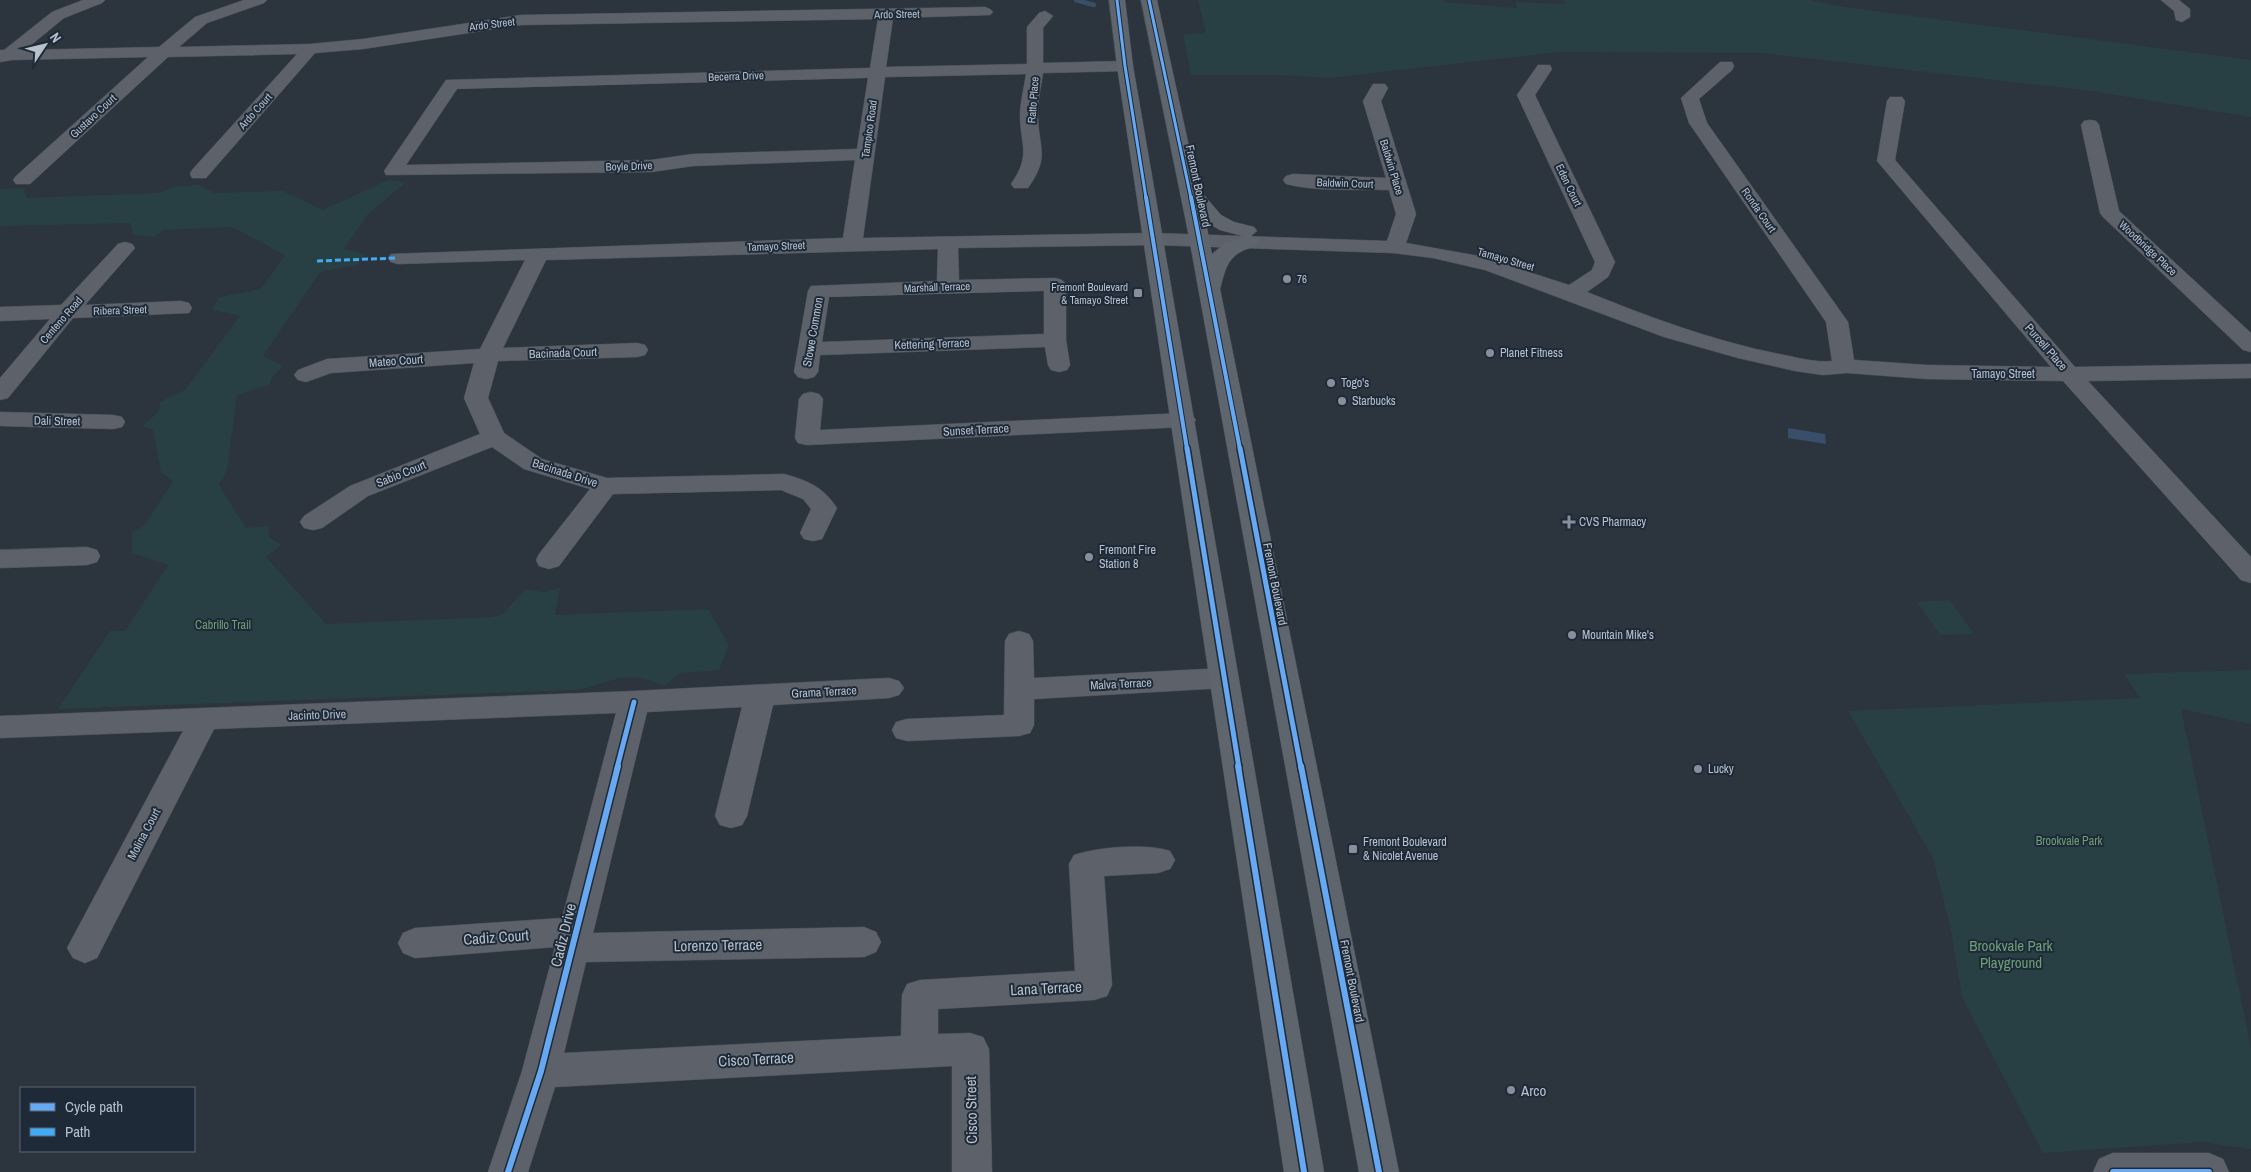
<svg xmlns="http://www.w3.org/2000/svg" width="2251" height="1172" viewBox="0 0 2251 1172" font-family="'Archivo Narrow',sans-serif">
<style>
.green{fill:#284043}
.water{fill:#394f69}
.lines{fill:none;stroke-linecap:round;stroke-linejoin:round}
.stream{stroke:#394f69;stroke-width:4.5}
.minor-casing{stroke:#4b5057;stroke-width:1}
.major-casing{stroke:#4a5059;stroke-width:1}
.minor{fill:#5d626a;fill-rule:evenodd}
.major{fill:#5f656c;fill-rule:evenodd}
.quiet{stroke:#42abf6;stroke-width:3;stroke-dasharray:6 3;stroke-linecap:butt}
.cycleway-far3-casing{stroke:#1e2a38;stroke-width:5}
.cycleway-far2-casing{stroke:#1e2a38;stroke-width:6}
.cycleway-far1-casing{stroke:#1e2a38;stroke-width:8}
.cycleway-casing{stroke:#1e2a38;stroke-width:9}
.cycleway-far3{stroke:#66a8f1;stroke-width:3}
.cycleway-far2{stroke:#66a8f1;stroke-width:4}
.cycleway-far1{stroke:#66a8f1;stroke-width:5}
.cycleway{stroke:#66a8f1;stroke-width:6}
.poi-dot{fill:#868f9b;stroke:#1e2a38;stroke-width:2}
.labels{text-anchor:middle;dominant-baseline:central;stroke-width:4;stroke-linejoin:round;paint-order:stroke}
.far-street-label{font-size:11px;fill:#b7c0cd;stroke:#1e2a38}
.far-poi-label{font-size:11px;fill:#b7c0cd;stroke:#1e2a38;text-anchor:start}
.street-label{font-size:12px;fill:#b7c0cd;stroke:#1e2a38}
.poi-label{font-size:12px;fill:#b7c0cd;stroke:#1e2a38;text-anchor:start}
.park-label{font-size:12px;fill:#6d9f76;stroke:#1e2a38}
.near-street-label{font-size:15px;fill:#b7c0cd;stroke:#1e2a38}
.near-park-label{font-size:15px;fill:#6d9f76;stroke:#1e2a38}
.near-poi-label{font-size:15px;fill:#b7c0cd;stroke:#1e2a38;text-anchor:start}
</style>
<rect width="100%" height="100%" fill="#2c343d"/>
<!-- green -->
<g class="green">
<path d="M1198,0H1443V2L1517,8L1516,2L1565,4L1564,0H1810L1844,7L2251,60V117L2091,91L1763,53L1560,52L1329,78L1282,75H1191L1183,34L1206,33Z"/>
<path d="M388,180L406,182L368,214L344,249L366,254L357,265L320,272L263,356L283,366L271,378L270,384L237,396L227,470L219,485L246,528L268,526L269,537L281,545L266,557L326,624L492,617L503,614L525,589L543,592L560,588L555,615L708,609L729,645L719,670L680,673L664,686C657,683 648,679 641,678C619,674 598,686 577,690L58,709L110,631H125L168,565L132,553V532L144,526L173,481L161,472L153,430L143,426L159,411L160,402L185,390L240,316L212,310L219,297L261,289L285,255L232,227L163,230L154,237L133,235L130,223L0,226V189L23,188L27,198L158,193L176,186L200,185L214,193L283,191L323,210Z"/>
<path d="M1950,600L1974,634L1940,635L1917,602Z"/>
<path d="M2251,670V724L2181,709L2251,1048V1149L2202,1142L2043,1153L1962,997L1951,930L1933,858L1848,711L2140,698L2124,674Z"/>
</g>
<!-- water -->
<path class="water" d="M1788,428L1825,434L1826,444L1788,438Z"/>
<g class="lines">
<!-- stream -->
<path class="stream" d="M1076,0L1094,5"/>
<defs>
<g id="minor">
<path d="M83,0H105L102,3L64,18L25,50L159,47L195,17L244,0H267L264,3L207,23L179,47L310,44L363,39L521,15L985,7L990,9L993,12L990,15L893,18L886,67L1027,64V27L1039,13L1045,11L1053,16L1043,28V63L1125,61L1131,62L1133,66L1131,70L1125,71L1043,73C1041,87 1037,103 1038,117C1039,150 1050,157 1028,188H1014L1011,184C1031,155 1021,147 1020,117C1020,103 1024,88 1026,74L885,77L863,238L1154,233L1387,241L1396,214L1389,190C1355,189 1319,192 1286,184L1283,180L1286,176L1293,174L1386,178L1363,101L1373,84H1385L1388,88L1381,101L1416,214L1406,243L1479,256L1569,285L1592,270L1595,262L1517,95L1538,65H1550L1552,69L1535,95L1615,262L1608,277L1587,292C1649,317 1713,341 1779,354C1796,357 1815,363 1832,361L1826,322L1689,123L1681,98L1720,62H1732L1734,66L1732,70L1699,99L1707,123L1848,322L1854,360L1927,365L2051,367L1877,161L1887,101L1890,97H1902L1905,101L1895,160L2075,367L2251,364V378L2088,381L2251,557V583L2241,580L2063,381L1927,379L1847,373L1823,375L1795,371L1738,358L1664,337L1485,270L1433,258L1393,253L1154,245L958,248L959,280L1055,278L1062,280L1066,284V340L1070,365L1067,370L1059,372L1051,370L1048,365L1045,347L820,355L818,372L814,377L806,379L798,377L794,372L808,291L811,286L937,281L938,249L546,260L503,348L637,343L645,345L648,350L645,355L637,357L498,361L488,398L504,433L542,459L607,478L784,474C809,481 823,487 837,508L822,539L813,541L804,539L800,533L811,509L803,499L781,490L613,494L559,566L549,569L539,566L536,560L539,554L590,489L524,469L492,447L368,496L322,528L313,530L304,528L300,522L304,516L350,486L480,434L464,398L474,363L331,373L306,382L298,380L294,375L298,370L327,359L480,349L525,260L398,264L391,262L388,258L391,254L843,238L855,160L693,166L651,172L386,175L384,171L446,80L870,68L878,19L521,25L363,49L315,53L206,178H192L190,174L192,170L297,54L168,57L30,184H16L13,180L16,176L148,57L12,60L0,62V50H4L52,12ZM868,78L857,149L693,154L651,160L406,165L457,89ZM1044,291V334L822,342L829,297Z"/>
<path d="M2161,0H2179L2190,9V17L2182,22L2176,20L2174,11Z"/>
<path d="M2090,120L2096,121L2099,125L2119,211L2251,333V352L2243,350L2103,217L2100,213L2081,125L2084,121Z"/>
<path d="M125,242L132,244L135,248L85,305L181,301L189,303L192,308L189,313L73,318L8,398L0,400V378L50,319L0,321V307L61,305L118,244Z"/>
<path d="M811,392L819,394L823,399L820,430L1184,413L1192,415L1196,420L1192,425L1184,427L807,445L798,443L795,438L799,399L803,394Z"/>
<path d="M0,412L113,415L122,417L125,422L122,427L113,429L0,426Z"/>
<path d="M87,547L97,550L100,556L97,562L87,565L0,568V550Z"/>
<path d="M1019,631L1029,634L1033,641L1034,678L1224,668L1234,671L1239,678L1234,685L1224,688L1034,699V725L1030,733L1019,736L907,741L896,738L892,730L896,722L907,719L1004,715L1005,641L1009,634Z"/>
<path d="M889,678L899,681L904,688L899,695L889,698L773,705L747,816L742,825L731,828L720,825L715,816L742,707L647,712L593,933L864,927L876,932L881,942L876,952L864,957L586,962L564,1053L901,1036L902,995L907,984L920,980L1075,971L1069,864L1074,855C1097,847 1147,843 1170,851L1175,860L1170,869L1158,873L1104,876L1112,985L1107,996L1094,1000L938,1009V1034L970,1033L983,1037L989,1049L992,1172H952V1066L555,1087L528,1172H488L522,1071L555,947L415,958L403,953L398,943L403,933L415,928L562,918L616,713L214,729L97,958L85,963L73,958L67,948L183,731L0,738V716L634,691Z"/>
<path d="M2113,1153H2209L2223,1159L2229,1172H2093L2099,1159Z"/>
</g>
<g id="major">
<path d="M1109,0H1125L1133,66L1324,1172H1284L1117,66Z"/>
<path d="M1141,0H1157L1198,188L1221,215L1234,222L1254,227L1257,231L1251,236L1257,238L1260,242C1257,247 1253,247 1247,249C1227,256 1225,271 1220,289L1399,1172H1359L1188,232ZM1206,222L1220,230L1246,237L1224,244L1212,254Z"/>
</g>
</defs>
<!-- minor casing -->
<use href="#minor" class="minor-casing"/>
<!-- major casing -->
<use href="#major" class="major-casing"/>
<!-- minor -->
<use href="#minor" class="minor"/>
<!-- major -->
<use href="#major" class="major"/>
<!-- quiet -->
<path class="quiet" d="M317,261L398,258"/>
<defs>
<g id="cycleway-far3">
<path d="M1117,0L1125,66L1146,198"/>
<path d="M1149,0L1191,198"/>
</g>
<g id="cycleway-far2">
<path d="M1146,197L1187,449"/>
<path d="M1191,197L1240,449"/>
</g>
<g id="cycleway-far1">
<path d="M1187,448L1239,768"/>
<path d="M1240,448L1301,768"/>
<path d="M617,768L634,702"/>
</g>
<g id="cycleway">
<path d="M1238,766L1304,1172"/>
<path d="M1301,766L1379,1172"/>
<path d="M508,1172L541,1071L618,766"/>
<path d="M2113,1172H2209"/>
</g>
</defs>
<!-- cycleway-far3 casing -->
<use href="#cycleway-far3" class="cycleway-far3-casing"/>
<!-- cycleway-far2 casing -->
<use href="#cycleway-far2" class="cycleway-far2-casing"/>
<!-- cycleway-far1 casing -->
<use href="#cycleway-far1" class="cycleway-far1-casing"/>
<!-- cycleway casing -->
<use href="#cycleway" class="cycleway-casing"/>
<!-- cycleway-far3 -->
<use href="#cycleway-far3" class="cycleway-far3"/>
<!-- cycleway-far2 -->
<use href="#cycleway-far2" class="cycleway-far2"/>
<!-- cycleway-far1 -->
<use href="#cycleway-far1" class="cycleway-far1"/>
<!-- cycleway -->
<use href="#cycleway" class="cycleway"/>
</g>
<!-- markers -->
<g class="poi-dot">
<circle cx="1287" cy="279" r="5"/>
<rect x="1133" y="288" width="10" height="10" rx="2.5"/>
<circle cx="1490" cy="353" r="5"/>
<circle cx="1331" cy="383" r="5"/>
<circle cx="1342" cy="401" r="5"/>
<path d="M1566.5 514.5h5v5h5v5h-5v5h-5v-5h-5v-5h5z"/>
<circle cx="1089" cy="557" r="5"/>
<circle cx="1572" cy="635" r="5"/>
<circle cx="1698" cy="769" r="5"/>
<rect x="1348" y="844" width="10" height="10" rx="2.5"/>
<circle cx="1511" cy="1090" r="5"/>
</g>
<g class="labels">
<!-- far-street labels -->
<g class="far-street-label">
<text transform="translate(897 14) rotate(-1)">Ardo Street</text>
<text transform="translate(492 24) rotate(-7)">Ardo Street</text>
<text transform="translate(736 76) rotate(-2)">Becerra Drive</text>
<text transform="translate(1033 100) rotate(-86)">Ratto Place</text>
<text transform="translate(255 111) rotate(-48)">Ardo Court</text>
<text transform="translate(93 116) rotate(-43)">Gustavo Court</text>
<text transform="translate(869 129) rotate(-82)">Tampico Road</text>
<text transform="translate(629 166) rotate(-2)">Boyle Drive</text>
<text transform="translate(1392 167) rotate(73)">Baldwin Place</text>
<text transform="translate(1345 183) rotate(2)">Baldwin Court</text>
<text transform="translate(1569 185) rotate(64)">Eden Court</text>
<text transform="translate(1759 210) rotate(55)">Ronda Court</text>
<text transform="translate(776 246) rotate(-2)">Tamayo Street</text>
<text transform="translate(2148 248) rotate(43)">Woodbridge Place</text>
<text transform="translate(1506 259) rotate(16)">Tamayo Street</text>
<text transform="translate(937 287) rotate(-2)">Marshall Terrace</text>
<text transform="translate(120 310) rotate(-2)">Ribera Street</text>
<text transform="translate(61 320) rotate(-49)">Centeno Road</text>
</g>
<!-- far-poi labels -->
<g class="far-poi-label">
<text x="1297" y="279">76</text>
<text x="1128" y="287" text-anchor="end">Fremont Boulevard<tspan x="1128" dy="13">&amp; Tamayo Street</tspan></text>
</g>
<!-- street labels -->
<g class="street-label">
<text transform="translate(1198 186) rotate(78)">Fremont Boulevard</text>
<text transform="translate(813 332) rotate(-80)">Stowe Common</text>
<text transform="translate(932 344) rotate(-2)">Kettering Terrace</text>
<text transform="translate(2046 347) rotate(49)">Purcell Place</text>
<text transform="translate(563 353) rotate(-2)">Bacinada Court</text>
<text transform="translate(396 361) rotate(-4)">Mateo Court</text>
<text x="2003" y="374">Tamayo Street</text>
<text transform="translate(57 421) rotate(1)">Dali Street</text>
<text transform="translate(976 430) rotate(-3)">Sunset Terrace</text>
<text transform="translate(565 473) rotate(18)">Bacinada Drive</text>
<text transform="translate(401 474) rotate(-22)">Sabio Court</text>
<text transform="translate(1275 584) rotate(79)">Fremont Boulevard</text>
<text transform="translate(1121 684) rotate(-3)">Malva Terrace</text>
<text transform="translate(824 692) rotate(-3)">Grama Terrace</text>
<text transform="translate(317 715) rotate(-2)">Jacinto Drive</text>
<text transform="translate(144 834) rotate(-62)">Molina Court</text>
<text transform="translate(1352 981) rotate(79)">Fremont Boulevard</text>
</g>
<!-- poi labels -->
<g class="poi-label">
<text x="1500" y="353">Planet Fitness</text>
<text x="1341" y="383">Togo's</text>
<text x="1352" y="401">Starbucks</text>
<text x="1579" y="522">CVS Pharmacy</text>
<text x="1099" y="550">Fremont Fire<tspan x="1099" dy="14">Station 8</tspan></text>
<text x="1582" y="635">Mountain Mike's</text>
<text x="1708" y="769">Lucky</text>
<text x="1363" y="842">Fremont Boulevard<tspan x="1363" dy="14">&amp; Nicolet Avenue</tspan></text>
</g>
<!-- park labels -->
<g class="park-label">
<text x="223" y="625">Cabrillo Trail</text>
<text x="2069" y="841">Brookvale Park</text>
</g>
<!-- near-street labels -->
<g class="near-street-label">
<text transform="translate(563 935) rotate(-76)">Cadiz Drive</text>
<text transform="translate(496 937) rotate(-4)">Cadiz Court</text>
<text transform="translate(718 945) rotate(-1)">Lorenzo Terrace</text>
<text transform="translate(1046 988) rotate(-3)">Lana Terrace</text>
<text transform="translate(756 1059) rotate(-3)">Cisco Terrace</text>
<text transform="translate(971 1110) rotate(-91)">Cisco Street</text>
</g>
<!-- near-park labels -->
<g class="near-park-label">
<text x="2011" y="945">Brookvale Park<tspan x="2011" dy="17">Playground</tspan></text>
</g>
<!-- near-poi labels -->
<g class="near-poi-label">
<text x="1521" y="1090">Arco</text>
</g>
</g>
<!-- legend -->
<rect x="20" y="1087" width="175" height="65" fill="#1e2a38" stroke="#5b6674"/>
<rect x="30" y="1103" width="25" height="8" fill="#66a8f1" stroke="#5b6674"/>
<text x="65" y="1112" font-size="15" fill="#b7c0cd">Cycle path</text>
<rect x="30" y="1128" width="25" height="8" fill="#42abf6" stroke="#5b6674"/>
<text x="65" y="1137" font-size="15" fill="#b7c0cd">Path</text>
<!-- north arrow -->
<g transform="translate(45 45) rotate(55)" stroke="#1e2a38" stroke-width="4" paint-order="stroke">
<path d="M0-4L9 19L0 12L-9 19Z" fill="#b7c0cd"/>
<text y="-8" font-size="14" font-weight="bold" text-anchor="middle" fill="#b7c0cd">N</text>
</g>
</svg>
